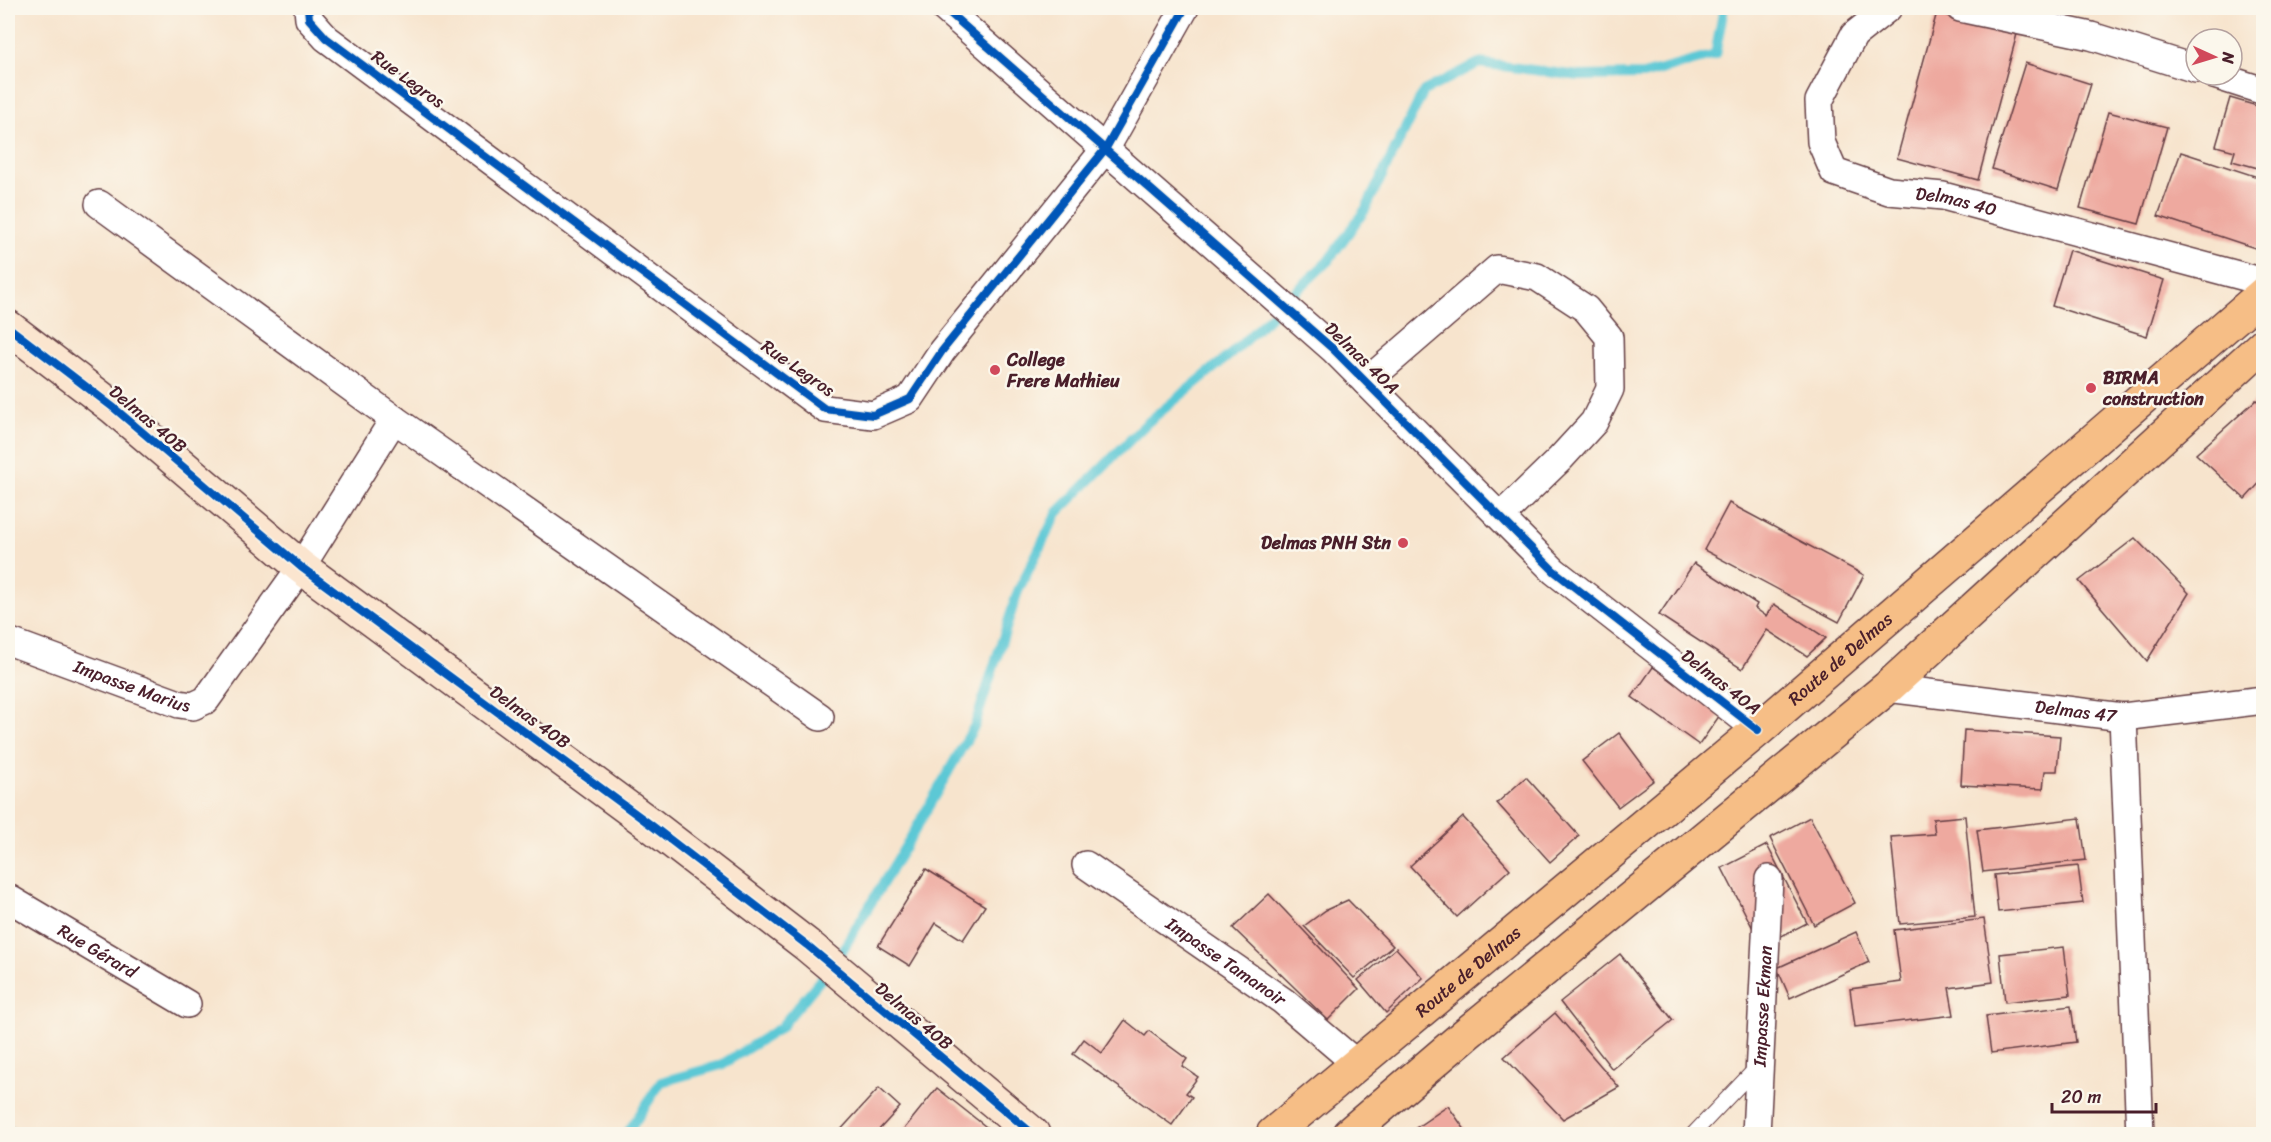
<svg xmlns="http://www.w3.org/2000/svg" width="2271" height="1142" viewBox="0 0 2271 1142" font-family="Sriracha,sans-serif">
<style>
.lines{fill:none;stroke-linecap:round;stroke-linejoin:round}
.stream{stroke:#5cc8d5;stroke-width:10}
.building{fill:#eea99f}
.lane-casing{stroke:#643d43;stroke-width:16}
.street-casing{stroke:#643d43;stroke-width:30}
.secondary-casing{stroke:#643d43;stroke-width:36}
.primary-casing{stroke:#643d43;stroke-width:36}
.lane{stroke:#fff;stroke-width:14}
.street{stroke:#fff;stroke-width:27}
.secondary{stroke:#fbe5cf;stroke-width:33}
.primary{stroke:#f6be86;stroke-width:33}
.cycleway-casing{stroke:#fbf7ec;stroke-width:11}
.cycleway{stroke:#0057b8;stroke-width:8}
.poi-dot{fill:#d1495b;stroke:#fbf7ec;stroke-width:2}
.labels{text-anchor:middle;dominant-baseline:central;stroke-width:5;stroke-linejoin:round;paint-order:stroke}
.street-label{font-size:18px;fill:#4a1f2b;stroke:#fbf7ec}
.poi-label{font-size:18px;font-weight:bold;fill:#4a1f2b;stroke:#fbf7ec;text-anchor:start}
</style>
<rect width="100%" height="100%" fill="#fbf7ec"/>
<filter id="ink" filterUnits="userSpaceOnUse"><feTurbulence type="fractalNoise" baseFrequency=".0167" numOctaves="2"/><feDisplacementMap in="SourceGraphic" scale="12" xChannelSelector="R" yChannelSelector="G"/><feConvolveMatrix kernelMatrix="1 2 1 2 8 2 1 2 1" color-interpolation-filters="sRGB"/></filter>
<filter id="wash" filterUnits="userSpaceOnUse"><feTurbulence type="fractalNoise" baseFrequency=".008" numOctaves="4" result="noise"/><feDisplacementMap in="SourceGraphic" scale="24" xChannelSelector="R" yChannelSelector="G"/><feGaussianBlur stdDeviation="1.35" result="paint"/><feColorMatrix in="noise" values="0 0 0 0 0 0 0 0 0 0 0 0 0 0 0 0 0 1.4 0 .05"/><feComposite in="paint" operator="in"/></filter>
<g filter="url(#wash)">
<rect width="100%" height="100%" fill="#f7e4cd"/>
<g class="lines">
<!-- stream -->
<g class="stream">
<path d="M8,1130L14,1134"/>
<path d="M627,1134L661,1082L721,1065L780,1028L836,961L914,832L975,725L1018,591L1057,513L1147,423L1231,354L1328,261L1365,210L1424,91L1479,63L1579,76L1643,75L1715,55L1724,8"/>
</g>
</g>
<g id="blocks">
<!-- building -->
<g class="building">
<path d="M1937,12L2017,34L1978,180L1897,158Z"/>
<path d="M2025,63L2091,84L2058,190L1992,169Z"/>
<path d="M2230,98L2264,108V146L2258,168L2232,161L2235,151L2216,146Z"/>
<path d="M2108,112L2167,127L2139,224L2080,208Z"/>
<path d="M2181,152L2264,179V251L2158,216Z"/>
<path d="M2069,250L2164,280L2147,336L2052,306Z"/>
<path d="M2256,400L2264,405V478L2245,499L2196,454Z"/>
<path d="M1729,503L1864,575L1839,622L1704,550Z"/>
<path d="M2135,538L2189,593L2147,661L2079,581Z"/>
<path d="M1694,563L1757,604L1755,608L1766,616L1774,604L1826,638L1807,656L1767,630L1742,669L1659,615Z"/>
<path d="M1653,667L1720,715L1699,745L1632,697Z"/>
<path d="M1964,730L2060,736L2057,771H2045L2043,789L1961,785Z"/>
<path d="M1619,733L1654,780L1618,807L1582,761Z"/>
<path d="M1526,777L1579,836L1550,862L1497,803Z"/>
<path d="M1965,816L1975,917L1900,924L1891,837L1935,834L1933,819Z"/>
<path d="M1463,817L1510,869L1457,917L1410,866Z"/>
<path d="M1810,817L1855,903L1814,925L1770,838Z"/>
<path d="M2080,818L2086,860L1983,872L1977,830Z"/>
<path d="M1767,845L1807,923L1762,946L1722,868Z"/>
<path d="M2078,866L2083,903L1998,912L1994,875Z"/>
<path d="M926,869L985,906L963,940L936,923L910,966L878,946Z"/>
<path d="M1269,894L1359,989L1328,1020L1233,928Z"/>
<path d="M1348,900L1393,946L1354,978L1304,926L1326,910Z"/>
<path d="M1984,919L1993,982L1949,988L1954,1015L1855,1027L1850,989L1901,982L1894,930Z"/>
<path d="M1856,932L1869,962L1790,998L1777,968Z"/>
<path d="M2064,947L2070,995L2005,1002L2000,954Z"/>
<path d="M1396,948L1423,978L1386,1013L1358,980Z"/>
<path d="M1620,954L1673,1020L1612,1069L1560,1002Z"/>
<path d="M2071,1006L2076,1042L1991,1053L1986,1016Z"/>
<path d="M1555,1013L1619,1087L1563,1119L1504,1057Z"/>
<path d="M1125,1020L1145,1036L1149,1031L1187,1059L1182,1066L1198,1077L1186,1093L1192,1097L1172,1125L1073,1054L1084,1039L1102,1053Z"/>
<path d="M879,1088L900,1107L875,1134H837Z"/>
<path d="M937,1088L995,1134H900Z"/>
<path d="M1448,1106L1468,1134H1407Z"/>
</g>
</g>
</g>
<g filter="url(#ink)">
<use href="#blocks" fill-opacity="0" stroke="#643d43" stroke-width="1.5"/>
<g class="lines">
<defs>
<path id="lane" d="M1693,1134L1756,1068"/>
<g id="street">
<path d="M308,8L309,19L326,38L825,409L873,415L910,399L942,351L1106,148L1185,8"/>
<path d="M944,8L1333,349L1554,571L1758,730"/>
<path id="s1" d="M1888,8L1854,35L1819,101L1821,142L1834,172L1889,191L1943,196L2264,282"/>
<path d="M1960,8L2091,36L2196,69"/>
<path d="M2214,75L2264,91"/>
<path d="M99,204L394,419L820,717"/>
<path d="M1366,382L1497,269L1537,277L1586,309L1609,337L1610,389L1594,422L1560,459L1501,516"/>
<path id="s2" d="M8,641L179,704L193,706L206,700L301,567L394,419"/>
<path id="s3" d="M1887,688L2123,717L2264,700"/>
<path d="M2123,717L2140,1134"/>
<path id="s4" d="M1086,865L1283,1001L1358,1065"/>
<path id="s5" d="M8,898L187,1004"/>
<path id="s6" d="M1756,1134L1769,879"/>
</g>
<path id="secondary" d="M8,327L114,408L301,567L651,825L807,945L1033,1134"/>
<g id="primary">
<path id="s7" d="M1273,1134L1758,730L2264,293"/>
<path d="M1349,1134L1466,1034L1887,688L2264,344"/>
</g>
</defs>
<!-- lane casing -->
<use href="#lane" class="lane-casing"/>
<!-- street casing -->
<use href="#street" class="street-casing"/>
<!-- secondary casing -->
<use href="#secondary" class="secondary-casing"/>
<!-- primary casing -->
<use href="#primary" class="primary-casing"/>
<!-- lane -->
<use href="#lane" class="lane"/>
<!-- street -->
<use href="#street" class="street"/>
<!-- secondary -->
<use href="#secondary" class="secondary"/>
<!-- primary -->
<use href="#primary" class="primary"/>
<defs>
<g id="cycleway">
<path d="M308,8L309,19L326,38L825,409L873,415L910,399L942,351L1106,148L1185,8"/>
<path d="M944,8L1333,349L1554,571L1758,730"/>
<path d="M8,327L114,408L301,567L651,825L807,945L1033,1134"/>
</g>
</defs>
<!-- cycleway casing -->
<use href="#cycleway" class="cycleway-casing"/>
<!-- cycleway -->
<use href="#cycleway" class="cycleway"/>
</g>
</g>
<!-- markers -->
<g class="poi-dot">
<circle cx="995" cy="370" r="6"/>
<circle cx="2091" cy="388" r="6"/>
<circle cx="1403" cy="543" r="6"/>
</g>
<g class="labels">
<!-- street labels -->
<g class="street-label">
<text transform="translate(408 79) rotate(36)">Rue Legros</text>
<text stroke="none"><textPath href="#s1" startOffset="318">Delmas 40</textPath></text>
<text transform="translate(1362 358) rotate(44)">Delmas 40A</text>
<text transform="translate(798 368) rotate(35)">Rue Legros</text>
<text transform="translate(148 419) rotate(40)">Delmas 40B</text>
<text stroke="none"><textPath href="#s7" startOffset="740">Route de Delmas</textPath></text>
<text transform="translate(1721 682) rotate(38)">Delmas 40A</text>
<text stroke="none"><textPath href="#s2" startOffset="132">Impasse Marius</textPath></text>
<text stroke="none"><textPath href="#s3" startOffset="190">Delmas 47</textPath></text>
<text transform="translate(530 717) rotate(36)">Delmas 40B</text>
<text stroke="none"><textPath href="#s5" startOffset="104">Rue Gérard</textPath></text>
<text stroke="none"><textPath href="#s4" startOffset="170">Impasse Tamanoir</textPath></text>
<text stroke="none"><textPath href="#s7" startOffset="254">Route de Delmas</textPath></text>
<text stroke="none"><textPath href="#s6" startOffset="128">Impasse Ekman</textPath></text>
<text transform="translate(914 1016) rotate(40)">Delmas 40B</text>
</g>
<!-- poi labels -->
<g class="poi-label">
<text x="1007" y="360">College<tspan x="1007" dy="21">Frere Mathieu</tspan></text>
<text x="2103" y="378">BIRMA<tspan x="2103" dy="21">construction</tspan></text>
<text x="1391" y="543" text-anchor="end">Delmas PNH Stn</text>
</g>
</g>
<!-- margin -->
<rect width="2271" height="1142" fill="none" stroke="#fbf7ec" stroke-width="30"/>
<!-- north arrow -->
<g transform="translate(2214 57) rotate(94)"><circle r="28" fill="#fbf7ec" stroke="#b4a19f" stroke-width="1.5"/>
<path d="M0-4.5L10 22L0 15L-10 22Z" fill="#d1495b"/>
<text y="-9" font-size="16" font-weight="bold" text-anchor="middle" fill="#4a1f2b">N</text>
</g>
<!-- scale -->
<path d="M2052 1103v9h104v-9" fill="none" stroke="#4a1f2b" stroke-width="3"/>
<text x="2061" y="1103" font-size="18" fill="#4a1f2b" stroke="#fbf7ec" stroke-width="4.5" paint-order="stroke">20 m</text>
</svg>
